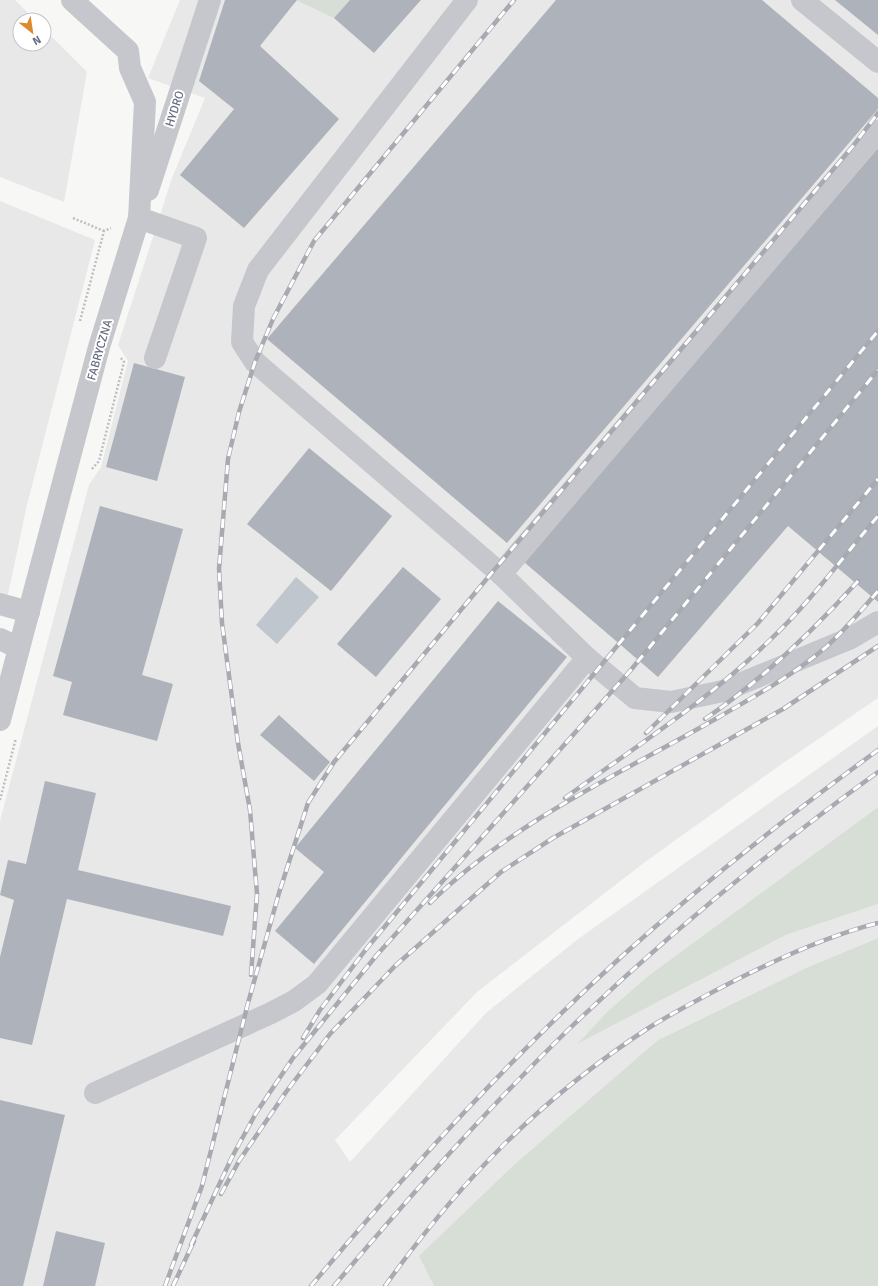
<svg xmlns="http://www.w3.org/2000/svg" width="878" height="1286" viewBox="0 0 878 1286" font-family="Signika,sans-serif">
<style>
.built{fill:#e8e8e8}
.green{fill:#d7ded6}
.water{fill:#bfc6ce}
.building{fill:#aeb2ba}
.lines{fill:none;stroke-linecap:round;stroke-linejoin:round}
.path{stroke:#bdbec1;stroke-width:2.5;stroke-dasharray:2 2;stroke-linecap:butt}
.minor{stroke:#c5c7cc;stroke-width:22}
.rail-casing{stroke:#a8aab2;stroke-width:4.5}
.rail{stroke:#fff;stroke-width:3;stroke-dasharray:9;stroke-linecap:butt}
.labels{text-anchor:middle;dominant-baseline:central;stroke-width:4;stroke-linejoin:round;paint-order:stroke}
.street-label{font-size:12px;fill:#676f85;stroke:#fff}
</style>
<rect width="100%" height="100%" fill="#f7f8f5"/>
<!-- built -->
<g class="built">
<path d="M0,0H15L35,20H20V44H44V29L87,72L64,202L0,177Z"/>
<path d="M180,0H878V698L779,766L645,862L477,992L335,1140L350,1162L486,1013L578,939L878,726V807L648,976L608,1011L578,1043L786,935L878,904V938L808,967L658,1040L420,1256L434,1286H0V821L89,485L101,467L128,361L118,345L172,178L205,98L148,78Z"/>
<path d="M0,201L95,240L27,505L7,599L0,597Z"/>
</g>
<!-- green -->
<g class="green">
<path d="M296,0H350L334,18Z"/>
<path d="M878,807V904L786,935L577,1044L608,1011L648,976Z"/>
<path d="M878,938V1286H434L419,1256L514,1165L658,1040L808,967Z"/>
</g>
<!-- water -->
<path class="water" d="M296,577L319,597L277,644L256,625Z"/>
<!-- building -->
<g class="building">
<path d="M225,0H297L260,46L339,119L244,228L180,175L234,109L199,81Z"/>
<path d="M350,0H421L374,53L334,18Z"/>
<path d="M556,0H762L878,98V109L507,543L267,339Z"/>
<path d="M835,0H878V35Z"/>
<path d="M878,148V602L788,526L658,677L524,562Z"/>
<path d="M134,363L185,377L157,481L106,467Z"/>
<path d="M309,448L392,516L331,591L247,524Z"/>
<path d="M100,506L183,529L142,675L173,684L157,741L63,715L72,682L53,676Z"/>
<path d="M403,567L441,599L376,677L337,644Z"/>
<path d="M498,601L567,657L314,964L275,931L324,872L295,848Z"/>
<path d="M279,715L330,762L314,781L260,735Z"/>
<path d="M45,781L96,793L78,870L231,906L223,936L67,899L32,1045L0,1038V957L14,900L0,895L8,860L26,864Z"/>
<path d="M0,1100L65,1115L23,1286H0Z"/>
<path d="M56,1231L105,1243L95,1286H43Z"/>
</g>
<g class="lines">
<!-- path -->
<g class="path">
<path d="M73,218L104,231"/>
<path d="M80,321L104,231L111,228"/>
<path d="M92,469L99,461L124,362L121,358"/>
<path d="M0,800L16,738"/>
</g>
<!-- minor -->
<g class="minor">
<path d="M467,0L258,270L244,306L242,342L255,362L501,574L587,658L635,698L671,702L723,691L851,638L878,622"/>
<path d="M802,0L878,62"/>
<path d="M148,190L210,0"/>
<path d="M139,218L196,238L155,358"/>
<path d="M501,574L878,131"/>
<path d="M0,604L29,612"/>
<path d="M0,639L19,648"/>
<path d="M0,720L99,347L139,218L145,102L130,68L128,51L72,0"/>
<path d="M95,1093L271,1013L294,1001L317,984L587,658"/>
</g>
<defs>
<g id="rail">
<path d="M705,719C762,680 812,632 858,581"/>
<path d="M646,733L758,623L878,479"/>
<path d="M565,798C635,747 709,700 771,639C810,602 843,557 878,516"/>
<path d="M430,903C512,822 620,774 719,717C755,696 792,676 825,648C844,631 861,611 878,591"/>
<path d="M251,975L257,894L250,810L238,743L222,623L219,569L228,459L239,412L255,362L273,319L314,241L514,0"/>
<path d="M303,1038L320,1010L367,948L878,331"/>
<path d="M221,1194L239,1161L286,1092L330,1034L395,966L501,872L553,838L783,709L878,646"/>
<path d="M191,1245L232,1157L256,1113L293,1058L376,956L630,671L878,370"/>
<path d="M165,1286L202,1186L248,1003L279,893L308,803L334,762L495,569L853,146L878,113"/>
<path d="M173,1286L194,1241"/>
<path d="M311,1286C408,1170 509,1059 621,957C703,883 789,815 878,750"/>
<path d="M334,1286C408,1198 485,1111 568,1030C665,937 769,851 878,772"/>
<path d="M385,1286C460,1181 541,1098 650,1027C676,1011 703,997 730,983C777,959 827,936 878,923"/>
</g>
</defs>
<!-- rail casing -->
<use href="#rail" class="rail-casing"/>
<!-- rail -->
<use href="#rail" class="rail"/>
</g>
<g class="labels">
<!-- street labels -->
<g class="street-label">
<text transform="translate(175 109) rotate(-72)">HYDRO</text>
<text transform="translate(100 350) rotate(-74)">FABRYCZNA</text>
</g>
</g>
<!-- north arrow -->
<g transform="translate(32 32) rotate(150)"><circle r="19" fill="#ffffff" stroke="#c2c5ce"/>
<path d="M0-3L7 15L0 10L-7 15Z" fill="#de892e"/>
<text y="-6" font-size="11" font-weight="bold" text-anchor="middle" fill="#676f85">N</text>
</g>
</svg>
